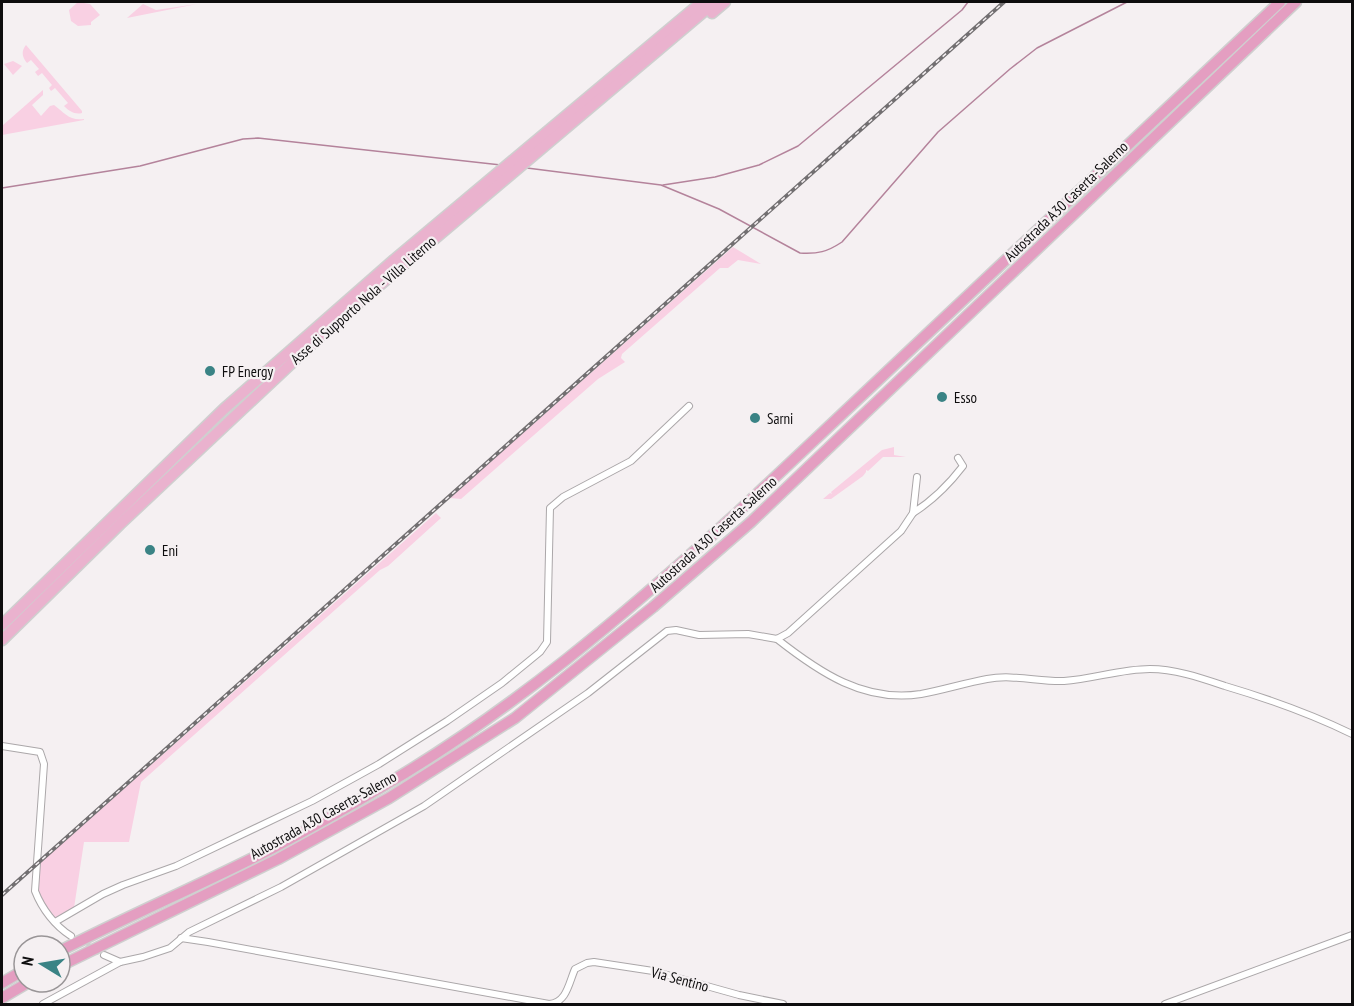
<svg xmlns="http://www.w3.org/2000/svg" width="1354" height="1006" viewBox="0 0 1354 1006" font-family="'PT Sans Narrow',sans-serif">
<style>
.grass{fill:#f9d0e3}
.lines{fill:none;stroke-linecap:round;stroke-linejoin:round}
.stream{stroke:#b4839b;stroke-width:1.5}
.minor-tunnel{stroke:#d2ced0;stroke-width:6;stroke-dasharray:6 3;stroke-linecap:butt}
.minor-casing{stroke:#aba7a9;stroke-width:8}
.trunk-casing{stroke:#cfcfcf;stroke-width:13}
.motorway-casing{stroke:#cfcfcf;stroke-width:13}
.minor{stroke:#fff;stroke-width:6}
.trunk{stroke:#eab2ce;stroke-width:10}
.motorway{stroke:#e49ec1;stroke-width:10}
.rail-casing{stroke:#726f71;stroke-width:4}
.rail{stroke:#f5f0f2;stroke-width:1.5;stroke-dasharray:4.5;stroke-linecap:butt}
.poi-dot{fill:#3a8385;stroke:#f5f0f2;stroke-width:2}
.labels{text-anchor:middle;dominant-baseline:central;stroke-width:4.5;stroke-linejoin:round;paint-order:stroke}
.street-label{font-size:15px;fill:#0e0d0e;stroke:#f5f0f2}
.poi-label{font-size:15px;fill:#0e0d0e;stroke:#f5f0f2;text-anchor:start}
</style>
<rect width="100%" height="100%" fill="#f5f0f2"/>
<!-- grass -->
<g class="grass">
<path d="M78,2L90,4L100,15L91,22V25L78,26L71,21L69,10Z"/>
<path d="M143,4L156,10L197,4L127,18Z"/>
<path d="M26,45L82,111V113C75,115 69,111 64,106L68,103L55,88L51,91L49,88L52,85L42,73L38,76L35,72L39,69L31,60L27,63C22,57 21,51 26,45Z"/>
<path d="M13,61L22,66L13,75L4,64Z"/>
<path d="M43,90V95L32,105L41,116L50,106L54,105C65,113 69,121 84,119V120L2,135V126Z"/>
<path d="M733,247L761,264L738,260L728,268H720L622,354L621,358L625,362L598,379L461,499L450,498Z"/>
<path d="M894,447V455L906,457H883L868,471L866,470V472L863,476L831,499H823L830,493L832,494L831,492L882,450Z"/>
<path d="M436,513L441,518L388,566L380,570L141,782L129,842H84L74,908L56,918L49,914L36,891L39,864Z"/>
</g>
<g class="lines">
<!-- stream -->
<g class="stream">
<path d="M527,168L661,185L719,209L800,253C818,254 827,252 842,242L938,132L1010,69L1037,48L1127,2"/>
<path d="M663,185L715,177L759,165L798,146L962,10L968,2"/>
<path d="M2,188L140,166L243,139L258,138L501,165"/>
</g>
<!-- minor-tunnel -->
<path class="minor-tunnel" d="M79,940L104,955"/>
<defs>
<g id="minor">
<path d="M917,477L913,513C932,501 950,483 963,466L958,458"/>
<path d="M777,639C819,672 864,703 921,694C943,690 965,683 987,679C1013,674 1039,682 1064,681C1093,679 1121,669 1150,669C1175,669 1201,678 1225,686C1269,699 1311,714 1352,734"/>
<path d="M2,746L40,752L44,764L35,891C42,909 55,926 71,936"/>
<path d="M55,922L103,894L123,885L176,866L312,801L379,764L447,721L502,683L540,652L547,642L550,508L563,497L631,461L689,406"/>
<path d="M181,938L208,942L549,1004C567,1003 569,982 575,969L587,963L594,962L653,971L739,995L783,1004"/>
<path d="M104,955L120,962"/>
<path d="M43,1004L120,962L143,957L170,948L189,932L281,887L424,806L588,693L667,631L676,630L699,635L748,634L777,639L788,633L901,531L913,513"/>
<path d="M1165,1004L1352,935"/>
</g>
<g id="trunk">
<path d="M712,13L725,2"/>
<path d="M2,625L224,409L394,260L702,2"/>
<path d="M2,640L120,524L330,327L715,2"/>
</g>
<g id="motorway">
<path d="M60,951C130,915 203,884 273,848C309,829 345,809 380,788C511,712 627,613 739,511L1280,2"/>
<path d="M60,966L278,859L389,798L515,718L653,607L751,522L1296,2"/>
<path d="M2,983L24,970"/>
<path d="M2,998L29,982"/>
</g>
</defs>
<!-- minor casing -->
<use href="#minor" class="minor-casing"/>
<!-- trunk casing -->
<use href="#trunk" class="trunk-casing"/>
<!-- motorway casing -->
<use href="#motorway" class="motorway-casing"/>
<!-- minor -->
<use href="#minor" class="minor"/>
<!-- trunk -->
<use href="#trunk" class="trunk"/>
<!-- motorway -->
<use href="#motorway" class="motorway"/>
<defs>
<path id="rail" d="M2,895L1004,2"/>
</defs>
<!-- rail casing -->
<use href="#rail" class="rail-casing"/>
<!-- rail -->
<use href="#rail" class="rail"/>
</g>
<!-- markers -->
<g class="poi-dot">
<circle cx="210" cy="371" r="6"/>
<circle cx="942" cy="397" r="6"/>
<circle cx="755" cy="418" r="6"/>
<circle cx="150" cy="550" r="6"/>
</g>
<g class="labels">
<!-- street labels -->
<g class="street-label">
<text transform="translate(1066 201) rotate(-44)">Autostrada A30 Caserta-Salerno</text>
<text transform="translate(363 300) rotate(-41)">Asse di Supporto Nola - Villa Literno</text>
<text transform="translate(713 534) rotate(-42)">Autostrada A30 Caserta-Salerno</text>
<text transform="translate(323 815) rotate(-29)">Autostrada A30 Caserta-Salerno</text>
<text transform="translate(680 979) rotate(15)">Via Sentino</text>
</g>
<!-- poi labels -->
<g class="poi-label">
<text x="222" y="371">FP Energy</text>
<text x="954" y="397">Esso</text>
<text x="767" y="418">Sarni</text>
<text x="162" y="550">Eni</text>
</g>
</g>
<!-- border -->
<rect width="1354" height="1006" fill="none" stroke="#0e0d0e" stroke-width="6"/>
<!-- north arrow -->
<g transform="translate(42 964) rotate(281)"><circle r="28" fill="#f5f0f2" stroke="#999597" stroke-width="1.5"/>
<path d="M0-4.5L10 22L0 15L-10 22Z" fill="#3a8385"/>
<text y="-9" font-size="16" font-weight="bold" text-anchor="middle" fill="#0e0d0e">N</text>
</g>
</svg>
